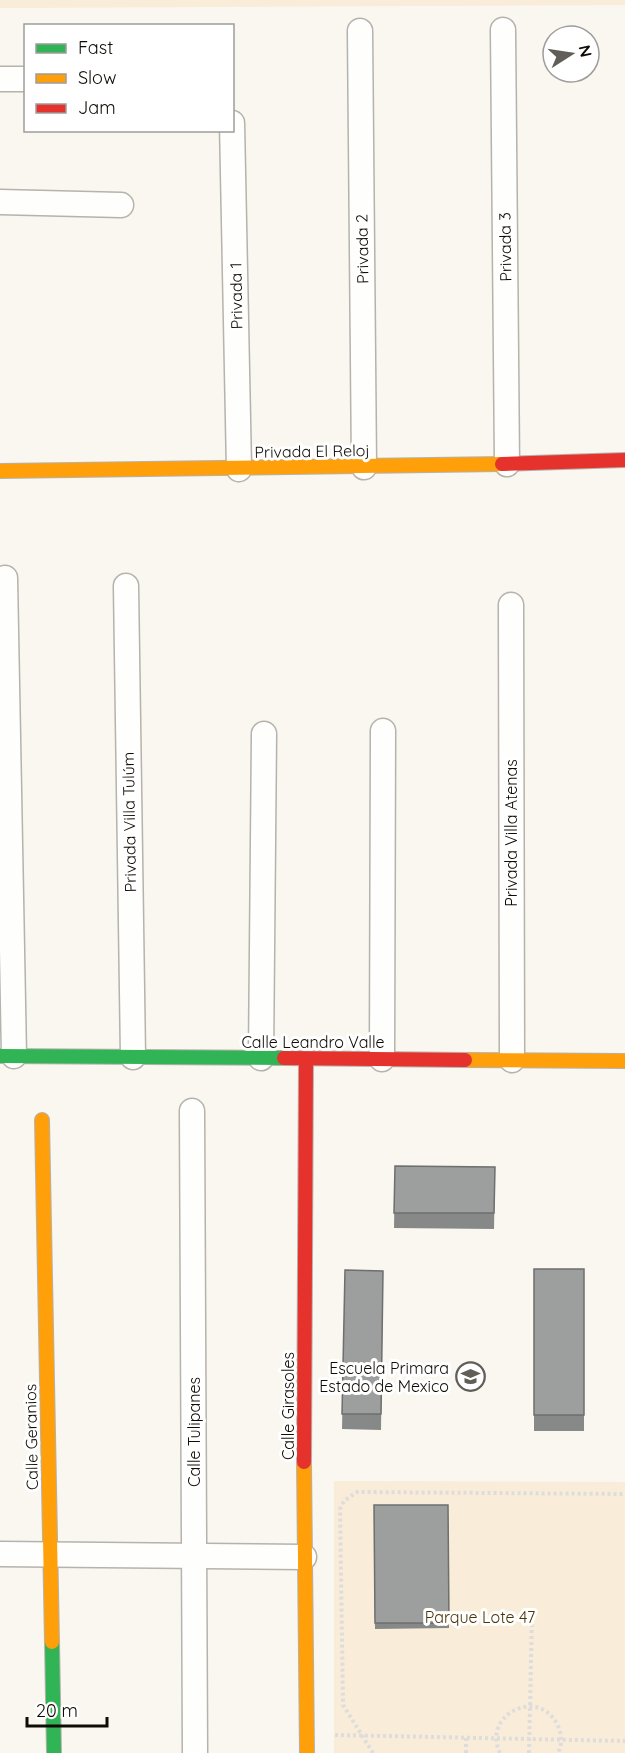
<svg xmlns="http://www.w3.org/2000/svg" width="625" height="1753" viewBox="0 0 625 1753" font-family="Quicksand,sans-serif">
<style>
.green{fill:#f9ecd8}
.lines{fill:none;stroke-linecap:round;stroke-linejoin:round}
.street-casing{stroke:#b6b2ac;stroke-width:27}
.fast-casing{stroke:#b6b2ac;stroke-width:16}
.slow-casing{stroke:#b6b2ac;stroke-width:16}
.jam-casing{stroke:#b6b2ac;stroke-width:16}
.path{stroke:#dfdddc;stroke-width:4;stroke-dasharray:3 3;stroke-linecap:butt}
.street{stroke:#fefefd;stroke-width:24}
.fast{stroke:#30b455;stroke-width:14}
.slow{stroke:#ff9f0a;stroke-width:14}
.jam{stroke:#e5322d;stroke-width:14}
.wall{fill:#878888}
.building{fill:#9d9e9e;stroke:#6e6f6f;stroke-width:1.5}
.labels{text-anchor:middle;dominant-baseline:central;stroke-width:6;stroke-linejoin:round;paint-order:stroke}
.street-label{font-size:16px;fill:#0f0b05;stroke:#fff}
.poi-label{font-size:16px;fill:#0f0b05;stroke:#fff;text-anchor:end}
.park-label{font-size:16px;fill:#4a3307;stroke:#fff}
</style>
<rect width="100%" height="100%" fill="#faf6f0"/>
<!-- green -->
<g class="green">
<path d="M0,0H625V5L0,8Z"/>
<path d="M334,1481L625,1482V1753H334Z"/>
</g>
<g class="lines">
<defs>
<g id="street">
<path d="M503,30L507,464"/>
<path d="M360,31L364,467"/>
<path d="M0,79H26"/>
<path d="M232,123L239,469"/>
<path d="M0,202L121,205"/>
<path d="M5,578L14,1056"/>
<path d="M126,586L133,1057"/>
<path d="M511,605L512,1060"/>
<path d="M261,1058L264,734"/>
<path d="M382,1059L383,731"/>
<path d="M192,1111L195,1753"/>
<path d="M0,1554L304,1557"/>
</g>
<g id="fast">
<path d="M0,1056L284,1058"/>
<path d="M52,1642L54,1753"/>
</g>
<g id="slow">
<path d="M0,471L502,464"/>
<path d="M465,1060L625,1061"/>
<path d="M42,1120L52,1642"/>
<path d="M304,1462L307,1753"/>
</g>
<g id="jam">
<path d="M502,464L625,460"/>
<path d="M284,1058L465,1060"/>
<path d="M304,1462L306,1059"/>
</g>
</defs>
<!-- street casing -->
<use href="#street" class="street-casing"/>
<!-- fast casing -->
<use href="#fast" class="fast-casing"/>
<!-- slow casing -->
<use href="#slow" class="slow-casing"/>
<!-- jam casing -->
<use href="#jam" class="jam-casing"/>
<!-- path -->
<g class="path">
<path d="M335,1735L625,1741"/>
<path d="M373,1753L343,1705L340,1509L344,1501L357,1492L625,1494"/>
<path d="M466,1753V1738"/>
<path d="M500,1753C481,1714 540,1686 558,1726C562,1735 562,1745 558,1753"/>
<path d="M529,1753L532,1614"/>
</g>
<!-- street -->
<use href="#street" class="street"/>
<!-- fast -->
<use href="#fast" class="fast"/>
<!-- slow -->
<use href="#slow" class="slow"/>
<!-- jam -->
<use href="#jam" class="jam"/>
</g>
<!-- wall -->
<g class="wall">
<path d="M395,1166L495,1167L494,1229L394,1228Z"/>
<rect x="534" y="1269" width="50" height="162"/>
<path d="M345,1270L383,1271L381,1430L342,1429Z"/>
<path d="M374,1505H448L449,1628L375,1629Z"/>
</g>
<!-- building -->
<g class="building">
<path d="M395,1166L495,1167L494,1213H394Z"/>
<rect x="534" y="1269" width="50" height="146"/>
<path d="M345,1270L383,1271L381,1414H342Z"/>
<path d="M374,1505H448L449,1623H375Z"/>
</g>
<!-- icons -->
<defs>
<symbol id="school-ring" viewBox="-11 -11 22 22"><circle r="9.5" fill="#fff" stroke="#615d57" stroke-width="1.5"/><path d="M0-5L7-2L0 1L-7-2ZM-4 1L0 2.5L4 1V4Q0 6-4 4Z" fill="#615d57"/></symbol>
</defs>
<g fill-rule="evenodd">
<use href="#school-ring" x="454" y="1360" width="33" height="33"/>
</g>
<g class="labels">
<!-- street labels -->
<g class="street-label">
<text transform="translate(505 247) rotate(-91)">Privada 3</text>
<text transform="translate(362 249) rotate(-91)">Privada 2</text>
<text transform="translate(236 296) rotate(-91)">Privada 1</text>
<text transform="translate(312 451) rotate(-1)">Privada El Reloj</text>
<text transform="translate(129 822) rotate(-91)">Privada Villa Tulúm</text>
<text transform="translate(511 833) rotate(-90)">Privada Villa Atenas</text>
<text x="313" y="1042">Calle Leandro Valle</text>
<text transform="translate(288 1406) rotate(-90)">Calle Girasoles</text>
<text transform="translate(194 1432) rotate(-90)">Calle Tulipanes</text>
<text transform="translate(31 1437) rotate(-91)">Calle Geranios</text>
</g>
<!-- poi labels -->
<g class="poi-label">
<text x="449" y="1368">Escuela Primara<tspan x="449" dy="18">Estado de Mexico</tspan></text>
</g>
<!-- park labels -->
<g class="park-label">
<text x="480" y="1617">Parque Lote 47</text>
</g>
</g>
<!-- legend -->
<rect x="24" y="24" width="210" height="108" fill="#ffffff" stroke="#9f9d9b" stroke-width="1.5"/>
<rect x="36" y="44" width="30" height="9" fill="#30b455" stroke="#9f9d9b" stroke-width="1.5"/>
<text x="78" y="54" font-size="18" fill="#0f0b05">Fast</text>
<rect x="36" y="74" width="30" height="9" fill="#ff9f0a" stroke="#9f9d9b" stroke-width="1.5"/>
<text x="78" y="84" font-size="18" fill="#0f0b05">Slow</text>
<rect x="36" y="104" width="30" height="9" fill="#e5322d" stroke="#9f9d9b" stroke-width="1.5"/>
<text x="78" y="114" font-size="18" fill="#0f0b05">Jam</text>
<!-- north arrow -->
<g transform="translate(571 54) rotate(78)"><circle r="28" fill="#ffffff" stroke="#9f9d9b" stroke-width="1.5"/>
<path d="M0-4.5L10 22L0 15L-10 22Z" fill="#615d57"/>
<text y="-9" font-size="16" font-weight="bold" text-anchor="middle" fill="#0f0b05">N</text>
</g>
<!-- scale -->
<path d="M27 1717v9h80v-9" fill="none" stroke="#0f0b05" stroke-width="3"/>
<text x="36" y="1717" font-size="18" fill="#0f0b05" stroke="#ffffff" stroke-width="4.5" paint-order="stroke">20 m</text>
</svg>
